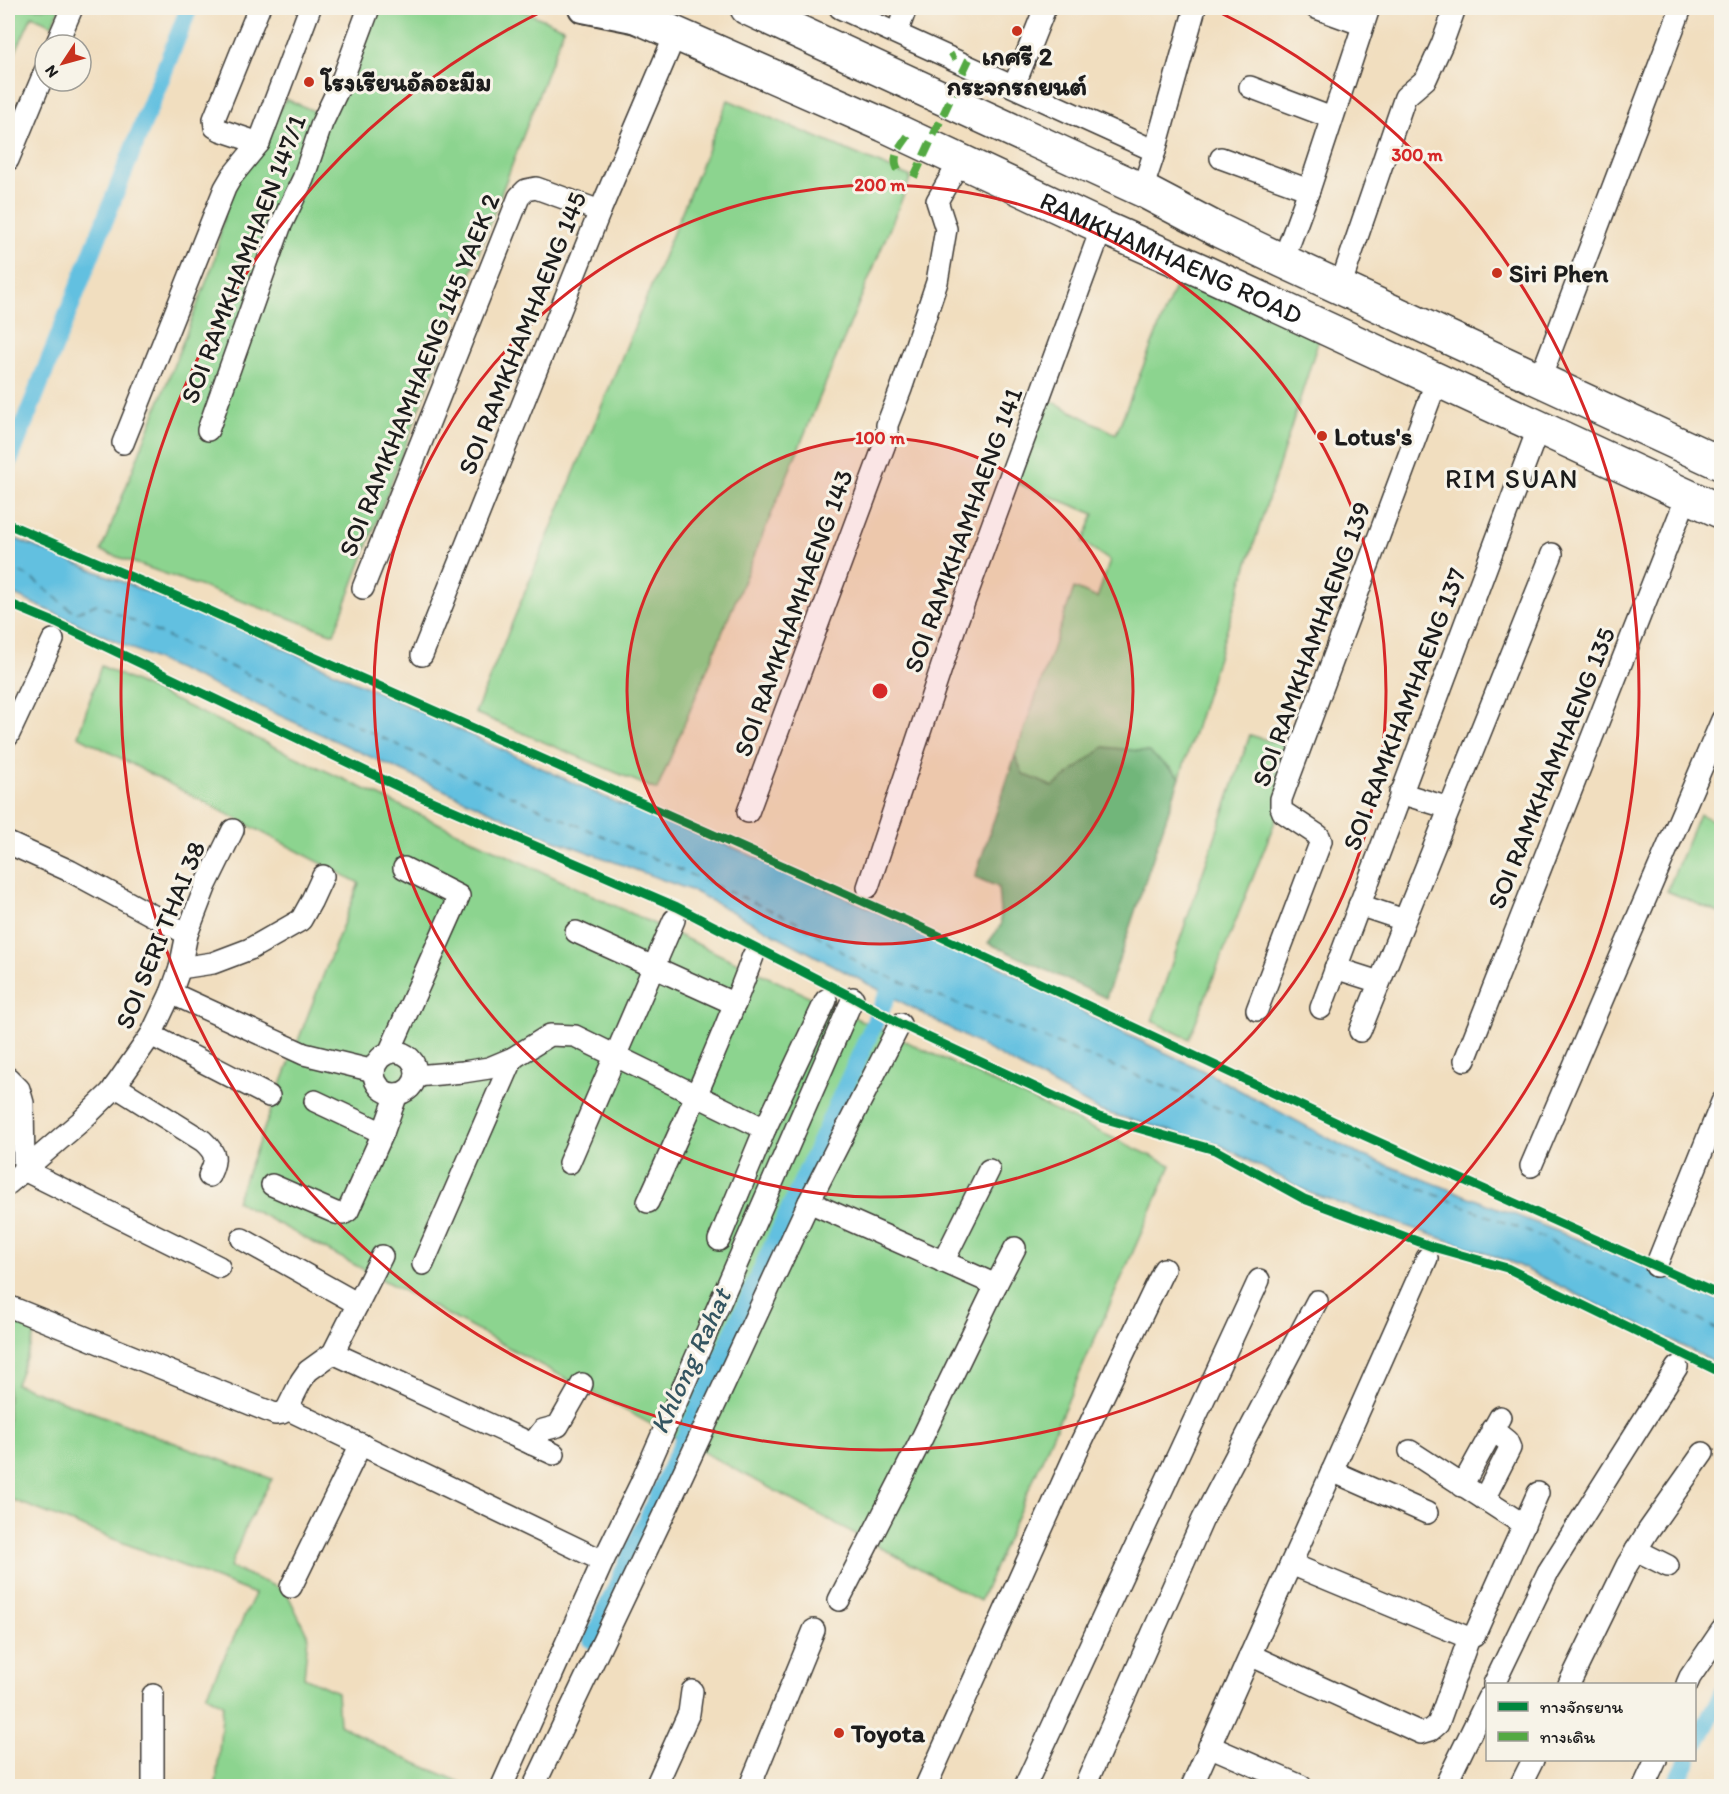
<svg xmlns="http://www.w3.org/2000/svg" width="1729" height="1794" viewBox="0 0 1729 1794" font-family="Itim,'Playpen Sans Thai',sans-serif">
<style>
.green{fill:#8cd48f;stroke:#547856;stroke-width:1.5}
.forest{fill:#71b67a;stroke:#46694b;stroke-width:1.5}
.water{fill:#62c0e0;stroke:#3f6e7e;stroke-width:1.5}
.lines{fill:none;stroke-linecap:round;stroke-linejoin:round}
.canal{stroke:#62c0e0;stroke-width:18}
.ferry{stroke:#345561;stroke-width:1.5;stroke-dasharray:8 6;stroke-linecap:butt}
.minor-casing{stroke:#3c3934;stroke-width:24}
.secondary-casing{stroke:#3c3934;stroke-width:32}
.primary-casing{stroke:#3c3934;stroke-width:36}
.minor{stroke:#fff;stroke-width:21}
.secondary{stroke:#fff;stroke-width:28}
.primary{stroke:#fff;stroke-width:33}
.quiet{stroke:#52a943;stroke-width:8;stroke-dasharray:15 8;stroke-linecap:butt}
.cycleway-casing{stroke:#f7f3e8;stroke-width:13}
.cycleway{stroke:#00873e;stroke-width:9}
.ring{fill:none;stroke:#d62828;stroke-width:3}
.poi-dot{fill:#c8321e;stroke:#f7f3e8;stroke-width:2}
.labels{text-anchor:middle;dominant-baseline:central;stroke-width:6;stroke-linejoin:round;paint-order:stroke}
.poi-label{font-size:26px;font-weight:bold;fill:#1c1c1c;stroke:#f7f3e8;text-anchor:start}
.street-label{font-size:26px;fill:#1c1c1c;stroke:#f7f3e8}
.neighbourhood-label{font-size:27px;letter-spacing:1.5px;fill:#1c1c1c;stroke:#f7f3e8}
.water-label{font-size:27px;font-style:italic;fill:#345561;stroke:#f7f3e8}
.centre{fill:#d62828;stroke:#f7f3e8;stroke-width:3}
.ring-label{font-size:18px;text-anchor:middle;font-weight:bold;fill:#d62828;stroke:#f7f3e8;stroke-width:6;stroke-linejoin:round;paint-order:stroke}
</style>
<rect width="100%" height="100%" fill="#f7f3e8"/>
<filter id="ink" filterUnits="userSpaceOnUse"><feTurbulence type="fractalNoise" baseFrequency=".0167" numOctaves="2"/><feDisplacementMap in="SourceGraphic" scale="12" xChannelSelector="R" yChannelSelector="G"/><feConvolveMatrix kernelMatrix="1 2 1 2 8 2 1 2 1" color-interpolation-filters="sRGB"/></filter>
<filter id="wash" filterUnits="userSpaceOnUse"><feTurbulence type="fractalNoise" baseFrequency=".008" numOctaves="4" result="noise"/><feDisplacementMap in="SourceGraphic" scale="24" xChannelSelector="R" yChannelSelector="G"/><feGaussianBlur stdDeviation="1.35" result="paint"/><feColorMatrix in="noise" values="0 0 0 0 0 0 0 0 0 0 0 0 0 0 0 0 0 1.4 0 .05"/><feComposite in="paint" operator="in"/></filter>
<g filter="url(#wash)">
<rect width="100%" height="100%" fill="#f1debf"/>
<!-- green -->
<g class="green">
<path d="M8,8H60L52,25L32,16L10,64L8,63Z"/>
<path d="M376,8H516L564,28L334,634L101,551L214,262L229,191L286,99L330,118Z"/>
<path d="M728,100L911,177L657,790L475,713Z"/>
<path d="M1181,272L1319,339L1180,777L1168,766L1105,747L1053,787L1023,774L1015,756L1074,588L1097,598L1110,561L1083,542L1094,514L1015,482L1042,396L1116,434Z"/>
<path d="M101,666L1171,1165L980,1601L236,1201L359,883L78,736Z"/>
<path d="M1250,735L1303,751L1189,1039L1152,1021Z"/>
<path d="M1699,814L1721,824V914L1667,891Z"/>
<path d="M8,1319L36,1332L16,1384L272,1479L246,1526L230,1567L286,1591L308,1636L304,1677L337,1692L339,1724L390,1752L460,1782L458,1786H216L223,1704L206,1695L255,1594L8,1498Z"/>
</g>
<!-- forest -->
<path class="forest" d="M1104,747L1149,752L1180,777L1106,998L988,943L1001,925L998,887L975,877L1015,756L1023,774L1053,787Z"/>
<!-- water -->
<path class="water" d="M8,536L250,633L617,803L732,847L993,963L1113,1028L1202,1070L1356,1153L1626,1258L1721,1301V1365L1511,1262L1310,1193L1220,1145L1100,1111L889,995L693,891L547,837L8,592Z"/>
<g class="lines">
<!-- canal -->
<g class="canal">
<path d="M8,464L189,8"/>
<path d="M592,1640L898,972"/>
<path d="M1694,1747L1722,1694"/>
<path d="M1675,1786L1688,1760"/>
</g>
<!-- ferry -->
<path class="ferry" d="M8,566L30,577L75,613L97,604L432,761L796,921L867,968L1544,1238L1722,1332"/>
</g>
</g>
<g filter="url(#ink)">
<g class="lines">
<defs>
<g id="minor">
<path d="M840,8L1155,151"/>
<path d="M1316,8L1363,25"/>
<path d="M897,33L906,8"/>
<path d="M56,45L72,8"/>
<path d="M1014,86L1045,8"/>
<path d="M1250,87L1332,118"/>
<path d="M259,143L220,130L215,127L214,119L259,8"/>
<path d="M1221,158L1309,190"/>
<path d="M8,160L45,71"/>
<path d="M1142,190L1155,151L1195,8"/>
<path d="M1283,261L1309,190L1369,8"/>
<path d="M1340,287L1405,97L1426,79L1442,44L1455,8"/>
<path d="M1540,379L1681,8"/>
<path d="M208,430L280,227L303,179L322,123L341,83L369,8"/>
<path d="M123,443L225,188L232,176L259,143L310,8"/>
<path d="M363,588L519,197L526,190L536,188L600,211"/>
<path d="M422,655L600,211L676,33"/>
<path d="M8,736L53,640"/>
<path d="M1400,793L1449,808"/>
<path d="M748,812L887,438V425L901,389L937,282L946,229L937,201L960,161"/>
<path d="M8,843L70,871L187,934"/>
<path d="M868,887L957,621L1102,227"/>
<path d="M1359,905L1404,920"/>
<path d="M576,932L735,1004"/>
<path d="M180,968L213,963L250,949L301,920L311,902L323,876"/>
<path d="M1335,968L1379,982"/>
<path d="M171,993L304,1054L374,1071"/>
<path d="M1321,1008L1538,429"/>
<path d="M1257,1010L1321,841L1319,836L1283,812L1281,807V799L1437,380"/>
<path d="M1360,1031L1552,554"/>
<path d="M151,1035L269,1096"/>
<circle cx="395" cy="1073" r="21"/>
<path d="M389,1053L459,896L404,868"/>
<path d="M1465,1060L1687,496"/>
<path d="M416,1076L463,1072L489,1068L513,1058L550,1035L575,1036L765,1129"/>
<path d="M8,1078L19,1089L23,1103L24,1170L219,1267"/>
<path d="M115,1086L203,1141C217,1154 217,1159 209,1176"/>
<path d="M315,1101L383,1133"/>
<path d="M569,1163L674,920"/>
<path d="M1531,1166L1722,720"/>
<path d="M8,1184L80,1122L111,1092L151,1035L171,993L180,968L187,934L206,885L233,830"/>
<path d="M272,1185L336,1213L343,1214L348,1211L383,1133L397,1094"/>
<path d="M648,1202C685,1121 722,1040 753,956"/>
<path d="M809,1202L996,1285L922,1438L839,1600"/>
<path d="M242,1239L358,1304"/>
<path d="M719,1240L765,1129L826,1000"/>
<path d="M943,1262L989,1170"/>
<path d="M423,1264L513,1058"/>
<path d="M1656,1266L1722,1102"/>
<path d="M996,1285L1015,1248"/>
<path d="M8,1306L275,1414L282,1413L287,1409L301,1381L308,1371L333,1353L382,1256"/>
<path d="M333,1353L554,1454"/>
<path d="M287,1409L603,1561"/>
<path d="M532,1444L543,1430L558,1426L582,1384"/>
<path d="M1410,1451L1524,1525"/>
<path d="M1332,1471L1427,1513"/>
<path d="M1462,1486L1500,1417"/>
<path d="M1484,1499L1510,1448L1507,1441L1492,1429"/>
<path d="M1636,1550L1668,1566"/>
<path d="M1291,1564L1469,1638L1474,1636L1538,1493"/>
<path d="M291,1587L361,1444"/>
<path d="M1250,1655L1421,1733L1431,1730L1438,1724L1469,1638"/>
<path d="M1494,1684L1548,1572L1677,1367"/>
<path d="M1569,1684L1627,1565L1648,1531L1703,1453"/>
<path d="M1687,1684L1690,1677L1722,1630"/>
<path d="M1209,1746L1301,1786"/>
<path d="M153,1786V1695"/>
<path d="M502,1786L603,1561L641,1483L853,998"/>
<path d="M534,1786L672,1497L809,1202L900,1024"/>
<path d="M656,1786L689,1713L692,1691"/>
<path d="M750,1786L814,1630"/>
<path d="M926,1786L1075,1455L1164,1269"/>
<path d="M1025,1786L1259,1280"/>
<path d="M1085,1786L1203,1519L1317,1301"/>
<path d="M1192,1786L1427,1258"/>
<path d="M1445,1786L1488,1698"/>
<path d="M1520,1786L1533,1760"/>
<path d="M1644,1786L1656,1760"/>
</g>
<path id="secondary" d="M583,8L638,19"/>
<g id="primary">
<path id="s1" d="M617,8L884,125L1102,227L1202,271L1722,512"/>
<path d="M747,8L1142,190L1220,231L1283,261L1722,464"/>
</g>
</defs>
<!-- minor casing -->
<use href="#minor" class="minor-casing"/>
<!-- secondary casing -->
<use href="#secondary" class="secondary-casing"/>
<!-- primary casing -->
<use href="#primary" class="primary-casing"/>
<!-- minor -->
<use href="#minor" class="minor"/>
<!-- secondary -->
<use href="#secondary" class="secondary"/>
<!-- primary -->
<use href="#primary" class="primary"/>
<!-- quiet -->
<g class="quiet">
<path d="M950,58L955,55"/>
<path d="M898,170C891,156 900,148 908,136"/>
<path d="M914,177L970,57"/>
</g>
<defs>
<g id="cycleway">
<path d="M8,524L201,607L916,925L1363,1135L1722,1296"/>
<path d="M8,603L56,623L401,788L677,907L854,998L900,1024L1099,1117L1215,1150L1304,1199L1433,1247L1507,1268L1722,1373"/>
</g>
</defs>
<!-- cycleway casing -->
<use href="#cycleway" class="cycleway-casing"/>
<!-- cycleway -->
<use href="#cycleway" class="cycleway"/>
</g>
</g>
<!-- distance rings -->
<circle cx="880" cy="691" r="253" fill="#d62828" fill-opacity=".12"/>
<g class="ring">
<circle cx="880" cy="691" r="253"/>
<circle cx="880" cy="691" r="506"/>
<path d="M1213 9A759 759 0 1 1 547 9"/>
</g>
<!-- markers -->
<g class="poi-dot">
<circle cx="1017" cy="31" r="6"/>
<circle cx="309" cy="82" r="6"/>
<circle cx="1497" cy="273" r="6"/>
<circle cx="1322" cy="436" r="6"/>
<circle cx="839" cy="1733" r="6"/>
</g>
<g class="labels">
<!-- poi labels -->
<g class="poi-label">
<text x="1017" y="56" text-anchor="middle">เกศรี 2<tspan x="1017" dy="30">กระจกรถยนต์</tspan></text>
<text x="321" y="82">โรงเรียนอัลอะมีม</text>
<text x="1509" y="273">Siri Phen</text>
<text x="1334" y="436">Lotus's</text>
<text x="851" y="1733">Toyota</text>
</g>
<!-- street labels -->
<g class="street-label">
<text stroke="none"><textPath href="#s1" startOffset="608">RAMKHAMHAENG ROAD</textPath></text>
<text transform="translate(243 259) rotate(-69)">SOI RAMKHAMHAEN 147/1</text>
<text transform="translate(522 333) rotate(-68)">SOI RAMKHAMHAENG 145</text>
<text transform="translate(419 375) rotate(-68)">SOI RAMKHAMHAENG 145 YAEK 2</text>
<text transform="translate(963 530) rotate(-70)">SOI RAMKHAMHAENG 141</text>
<text transform="translate(793 613) rotate(-70)">SOI RAMKHAMHAENG 143</text>
<text transform="translate(1311 644) rotate(-70)">SOI RAMKHAMHAENG 139</text>
<text transform="translate(1404 709) rotate(-69)">SOI RAMKHAMHAENG 137</text>
<text transform="translate(1551 768) rotate(-68)">SOI RAMKHAMHAENG 135</text>
<text transform="translate(160 935) rotate(-68)">SOI SERI THAI 38</text>
</g>
<!-- neighbourhood labels -->
<g class="neighbourhood-label">
<text x="1512" y="478">RIM SUAN</text>
</g>
<!-- water labels -->
<g class="water-label">
<text transform="translate(690 1361) rotate(-65)">Khlong Rahat</text>
</g>
</g>
<circle cx="880" cy="691" r="9" class="centre"/>
<g class="ring-label">
<text x="1417" y="161">300 m</text>
<text x="880" y="191">200 m</text>
<text x="880" y="444">100 m</text>
</g>
<!-- margin -->
<rect width="1729" height="1794" fill="none" stroke="#f7f3e8" stroke-width="30"/>
<!-- legend -->
<rect x="1486" y="1683" width="210" height="78" fill="#f7f3e8" stroke="#9f9d96" stroke-width="1.5"/>
<rect x="1498" y="1702" width="30" height="9" fill="#00873e" stroke="#9f9d96" stroke-width="1.5"/>
<text x="1540" y="1713" font-size="18" fill="#1c1c1c">ทางจักรยาน</text>
<rect x="1498" y="1732" width="30" height="9" fill="#52a943" stroke="#9f9d96" stroke-width="1.5"/>
<text x="1540" y="1743" font-size="18" fill="#1c1c1c">ทางเดิน</text>
<!-- north arrow -->
<g transform="translate(63 63) rotate(234)"><circle r="28" fill="#f7f3e8" stroke="#9f9d96" stroke-width="1.5"/>
<path d="M0-4.5L10 22L0 15L-10 22Z" fill="#c8321e"/>
<text y="-9" font-size="16" font-weight="bold" text-anchor="middle" fill="#1c1c1c">N</text>
</g>
</svg>
